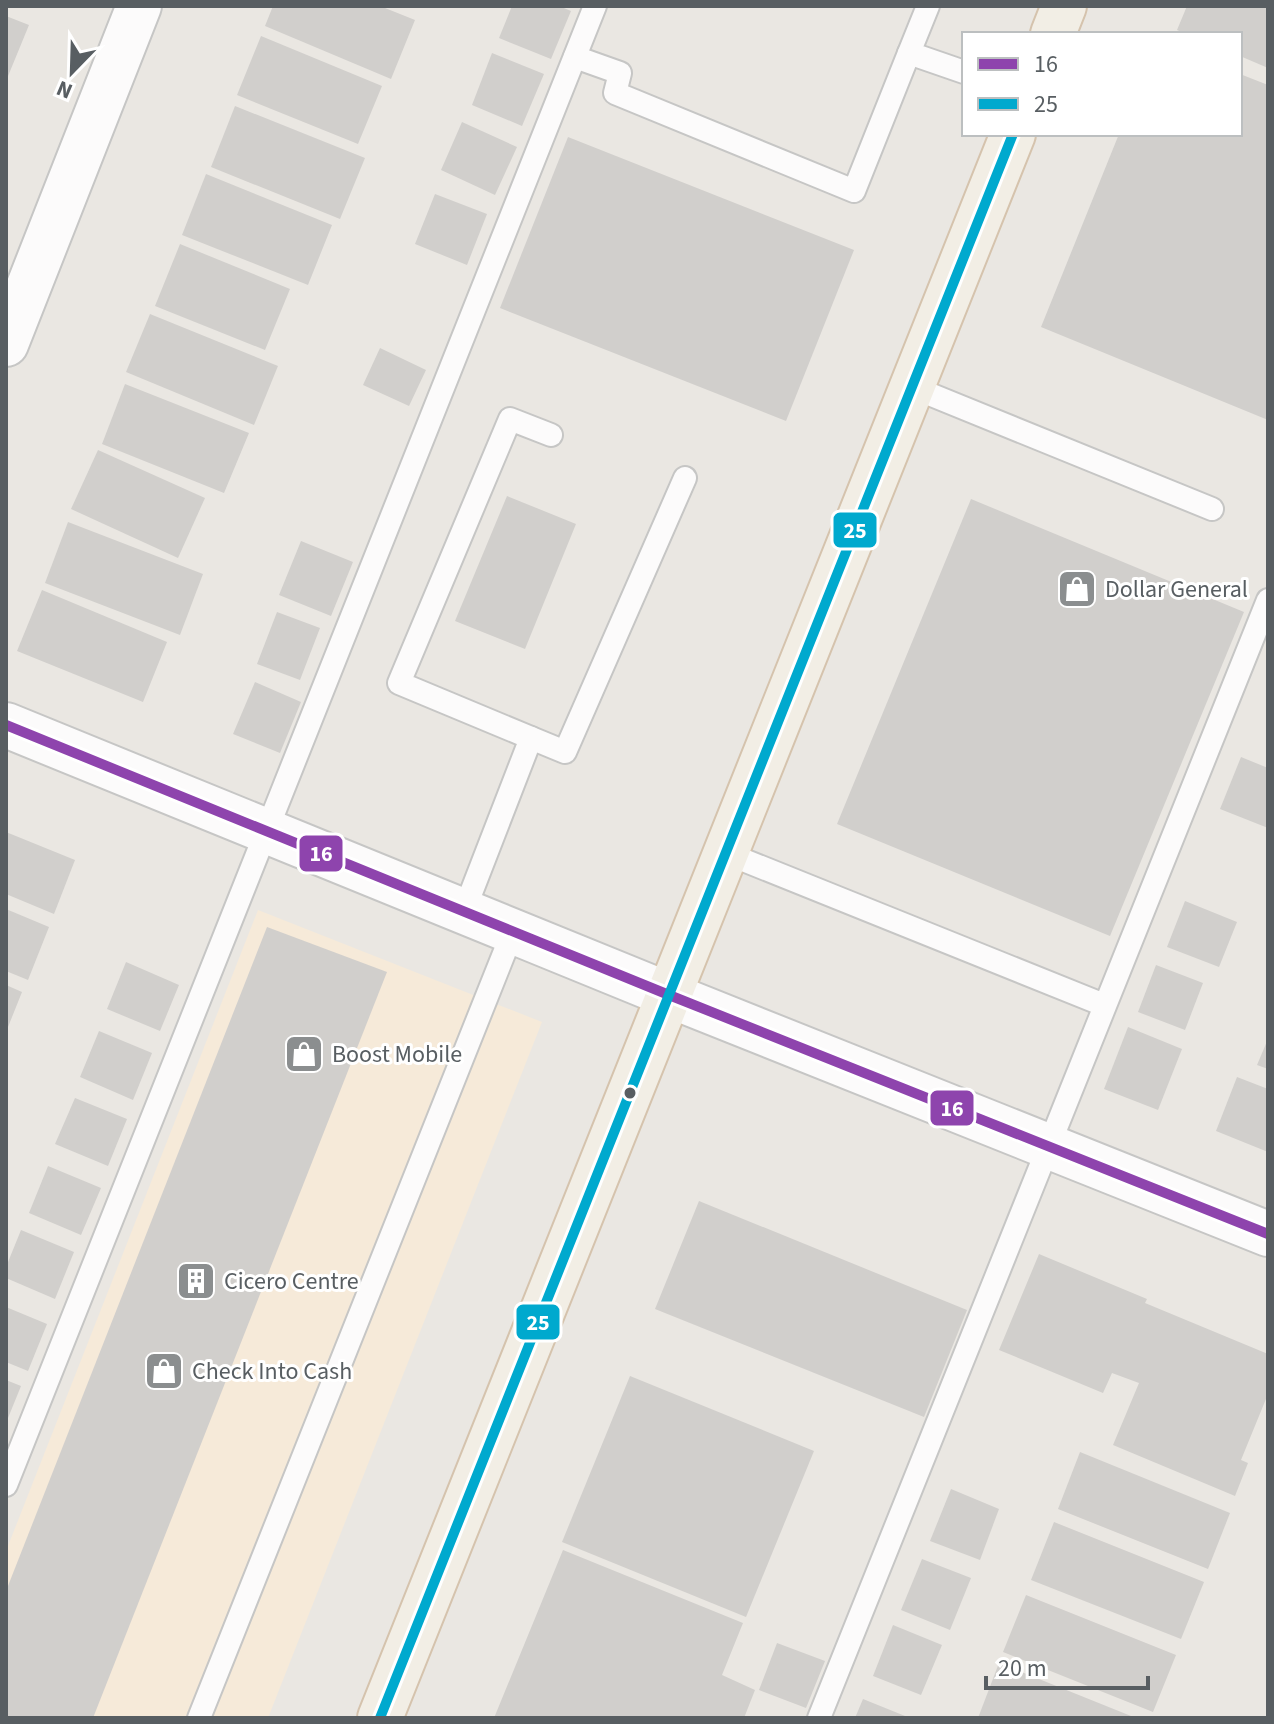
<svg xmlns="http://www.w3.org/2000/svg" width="1274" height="1724" viewBox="0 0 1274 1724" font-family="'Source Sans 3',sans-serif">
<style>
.commercial{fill:#f6ead9}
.building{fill:#d1cfcc}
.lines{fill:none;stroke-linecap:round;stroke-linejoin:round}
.service-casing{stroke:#c6c6c5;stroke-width:26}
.minor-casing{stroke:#c6c6c5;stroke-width:48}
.primary-casing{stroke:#d5c3ad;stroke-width:48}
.service{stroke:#fcfbfb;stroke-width:22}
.minor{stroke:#fcfbfb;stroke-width:44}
.primary{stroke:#f2eee5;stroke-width:44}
.bus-1-casing{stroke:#fff;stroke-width:16}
.bus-2-casing{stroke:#fff;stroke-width:16}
.bus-1{stroke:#8e44ad;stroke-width:10}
.bus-2{stroke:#00a9ce;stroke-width:10}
.bus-dot{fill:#585e62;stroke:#fff;stroke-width:3}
.labels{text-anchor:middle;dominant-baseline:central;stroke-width:6;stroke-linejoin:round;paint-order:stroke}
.poi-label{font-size:24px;fill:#585e62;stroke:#fff;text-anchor:start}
.line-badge{stroke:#fff;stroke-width:3}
.badge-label{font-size:22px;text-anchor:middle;font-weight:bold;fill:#fff}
</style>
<rect width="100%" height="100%" fill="#eae7e2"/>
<!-- commercial -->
<path class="commercial" d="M258,910L542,1022L268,1718H6V1551Z"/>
<!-- building -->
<g class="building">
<path d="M273,6H380L415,20L391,79L265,26Z"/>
<path d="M512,6H559L571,11L551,59L499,38Z"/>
<path d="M1187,6H1268V68L1240,56V34H1186L1177,30Z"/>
<path d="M6,16L29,25L6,81Z"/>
<path d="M261,36L382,86L358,144L237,95Z"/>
<path d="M492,53L544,74L522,126L472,105Z"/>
<path d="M1240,74L1268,85V420L1041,327L1119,134H1240Z"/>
<path d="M235,106L365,158L340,219L211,167Z"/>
<path d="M462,122L517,147L495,195L441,170Z"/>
<path d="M568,137L854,250L786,421L500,308Z"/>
<path d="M206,174L332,225L308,285L182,235Z"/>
<path d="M435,194L487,214L467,265L415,244Z"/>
<path d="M180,244L290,289L265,350L155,306Z"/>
<path d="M150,314L278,366L254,425L126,372Z"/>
<path d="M380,348L426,370L409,406L363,385Z"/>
<path d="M125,384L249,433L224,493L102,444Z"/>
<path d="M98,450L205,498L178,558L71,509Z"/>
<path d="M507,496L576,524L525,649L455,621Z"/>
<path d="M971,499L1244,612L1110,936L837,824Z"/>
<path d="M68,522L203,574L180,635L45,583Z"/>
<path d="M301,541L353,562L331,616L279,595Z"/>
<path d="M42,590L167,642L143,702L17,651Z"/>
<path d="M277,612L320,628L300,680L257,664Z"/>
<path d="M255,682L301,702L280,753L233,734Z"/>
<path d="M1241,757L1268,768V828L1220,809Z"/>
<path d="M6,832L75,860L54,914L6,894Z"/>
<path d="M1185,901L1237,922L1219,967L1167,947Z"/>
<path d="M6,909L49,927L28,980L6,971Z"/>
<path d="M267,927L387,972L93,1718H6V1591Z"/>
<path d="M126,962L179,985L160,1031L107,1009Z"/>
<path d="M1156,965L1203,983L1185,1030L1138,1012Z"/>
<path d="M6,985L22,992L6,1032Z"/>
<path d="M1128,1027L1182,1049L1158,1110L1104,1089Z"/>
<path d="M99,1031L152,1053L133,1100L80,1077Z"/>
<path d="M1268,1039V1069L1257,1065Z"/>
<path d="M1237,1077L1268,1089V1152L1216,1131Z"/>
<path d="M75,1098L127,1119L108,1166L55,1144Z"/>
<path d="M48,1166L101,1188L81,1235L29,1213Z"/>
<path d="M699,1201L967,1310L924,1417L655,1309Z"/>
<path d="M21,1230L74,1252L55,1299L6,1278V1267Z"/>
<path d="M1039,1254L1147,1299L1145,1303L1268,1354V1394L1241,1460L1248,1463L1235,1496L1113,1445L1139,1383L1112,1373L1103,1393L999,1350Z"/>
<path d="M6,1307L47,1324L28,1371L6,1362Z"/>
<path d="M630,1376L814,1451L746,1617L562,1542Z"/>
<path d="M6,1380L21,1386L6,1423Z"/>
<path d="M1080,1452L1230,1513L1208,1569L1058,1509Z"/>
<path d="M951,1489L999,1509L980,1560L930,1541Z"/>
<path d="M1054,1522L1204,1582L1181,1639L1031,1580Z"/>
<path d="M563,1550L743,1623L722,1675L755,1690L744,1718H494Z"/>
<path d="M922,1559L971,1578L950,1630L901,1610Z"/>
<path d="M1026,1595L1176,1655L1153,1712L1003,1652Z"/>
<path d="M893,1625L942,1645L921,1695L873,1676Z"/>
<path d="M777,1643L825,1661L806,1708L759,1690Z"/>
<path d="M999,1663L1136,1718H978Z"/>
<path d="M863,1699L910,1718H855Z"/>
</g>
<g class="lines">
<defs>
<g id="service">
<path d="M928,6L909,53L964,72"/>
<path d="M575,57L620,73L615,93L854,191L909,53"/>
<path d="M912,387L1212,509"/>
<path d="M531,738L565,752L685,478"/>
<path d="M726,853L1104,1005"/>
<path d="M464,911L531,738L399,683L510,419L551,435"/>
<path d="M6,1485L595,6"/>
<path d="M199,1718L513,931"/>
<path d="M819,1718L1268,600"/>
</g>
<g id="minor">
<path d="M6,344L139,6"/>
<path d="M6,725L669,995L1268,1234"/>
</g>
<g id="primary">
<path d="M1053,34L1064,6"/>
<path d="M380,1718L1013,134"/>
</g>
</defs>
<!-- service casing -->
<use href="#service" class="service-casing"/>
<!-- minor casing -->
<use href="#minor" class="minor-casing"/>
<!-- primary casing -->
<use href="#primary" class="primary-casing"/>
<!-- service -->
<use href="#service" class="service"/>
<!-- minor -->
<use href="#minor" class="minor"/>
<!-- primary -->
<use href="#primary" class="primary"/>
<defs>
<path id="bus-1" d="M6,725L669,995L1268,1234"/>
<path id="bus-2" d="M380,1718L1013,134"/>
</defs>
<!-- bus-1 casing -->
<use href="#bus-1" class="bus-1-casing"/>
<!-- bus-2 casing -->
<use href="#bus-2" class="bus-2-casing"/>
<!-- bus-1 -->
<use href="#bus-1" class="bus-1"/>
<!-- bus-2 -->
<use href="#bus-2" class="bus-2"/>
</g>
<!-- icons -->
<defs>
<symbol id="shop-square" viewBox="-11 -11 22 22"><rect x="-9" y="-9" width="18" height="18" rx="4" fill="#8b8e8f" stroke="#fff"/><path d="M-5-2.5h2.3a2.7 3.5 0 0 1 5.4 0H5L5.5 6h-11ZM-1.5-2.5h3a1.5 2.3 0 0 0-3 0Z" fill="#fff"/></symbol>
<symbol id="building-square" viewBox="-11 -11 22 22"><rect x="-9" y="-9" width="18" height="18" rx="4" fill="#8b8e8f" stroke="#fff"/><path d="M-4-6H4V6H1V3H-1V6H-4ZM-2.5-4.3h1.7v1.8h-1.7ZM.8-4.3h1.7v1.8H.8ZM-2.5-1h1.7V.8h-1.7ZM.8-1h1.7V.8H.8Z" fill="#fff"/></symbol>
</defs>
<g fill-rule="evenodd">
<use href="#shop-square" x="1055" y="567" width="44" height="44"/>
<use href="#shop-square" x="282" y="1032" width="44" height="44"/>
<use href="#building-square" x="174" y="1259" width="44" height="44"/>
<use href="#shop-square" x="142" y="1349" width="44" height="44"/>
</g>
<!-- markers -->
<circle class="bus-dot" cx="630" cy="1093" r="7"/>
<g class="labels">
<!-- poi labels -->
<g class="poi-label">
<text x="1105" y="589">Dollar General</text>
<text x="332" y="1054">Boost Mobile</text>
<text x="224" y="1281">Cicero Centre</text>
<text x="192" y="1371">Check Into Cash</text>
</g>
</g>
<g class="line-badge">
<rect x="832" y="511" width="46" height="38" rx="8" fill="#00a9ce"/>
<rect x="298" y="834" width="46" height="39" rx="8" fill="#8e44ad"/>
<rect x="929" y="1089" width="46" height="38" rx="8" fill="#8e44ad"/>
<rect x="515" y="1303" width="46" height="38" rx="8" fill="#00a9ce"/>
</g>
<g class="badge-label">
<text x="855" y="538">25</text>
<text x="321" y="861">16</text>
<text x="952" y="1116">16</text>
<text x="538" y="1330">25</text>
</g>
<!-- border -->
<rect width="1274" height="1724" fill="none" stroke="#585e62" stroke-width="16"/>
<!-- legend -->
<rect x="962" y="32" width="280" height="104" fill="#ffffff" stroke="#bcbfc0" stroke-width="2"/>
<rect x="978" y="58" width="40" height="12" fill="#8e44ad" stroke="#bcbfc0" stroke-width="2"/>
<text x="1034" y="72" font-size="24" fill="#585e62">16</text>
<rect x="978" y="98" width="40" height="12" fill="#00a9ce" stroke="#bcbfc0" stroke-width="2"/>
<text x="1034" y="112" font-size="24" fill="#585e62">25</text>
<!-- north arrow -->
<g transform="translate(72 72) rotate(203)" stroke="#ffffff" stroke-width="6" paint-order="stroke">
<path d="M0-6L14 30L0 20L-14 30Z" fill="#585e62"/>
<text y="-12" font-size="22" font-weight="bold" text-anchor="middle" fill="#585e62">N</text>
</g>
<!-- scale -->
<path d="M986 1676v12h162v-12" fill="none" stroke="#585e62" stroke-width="4"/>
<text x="998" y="1676" font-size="24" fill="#585e62" stroke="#ffffff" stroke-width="6" paint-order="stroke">20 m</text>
</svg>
